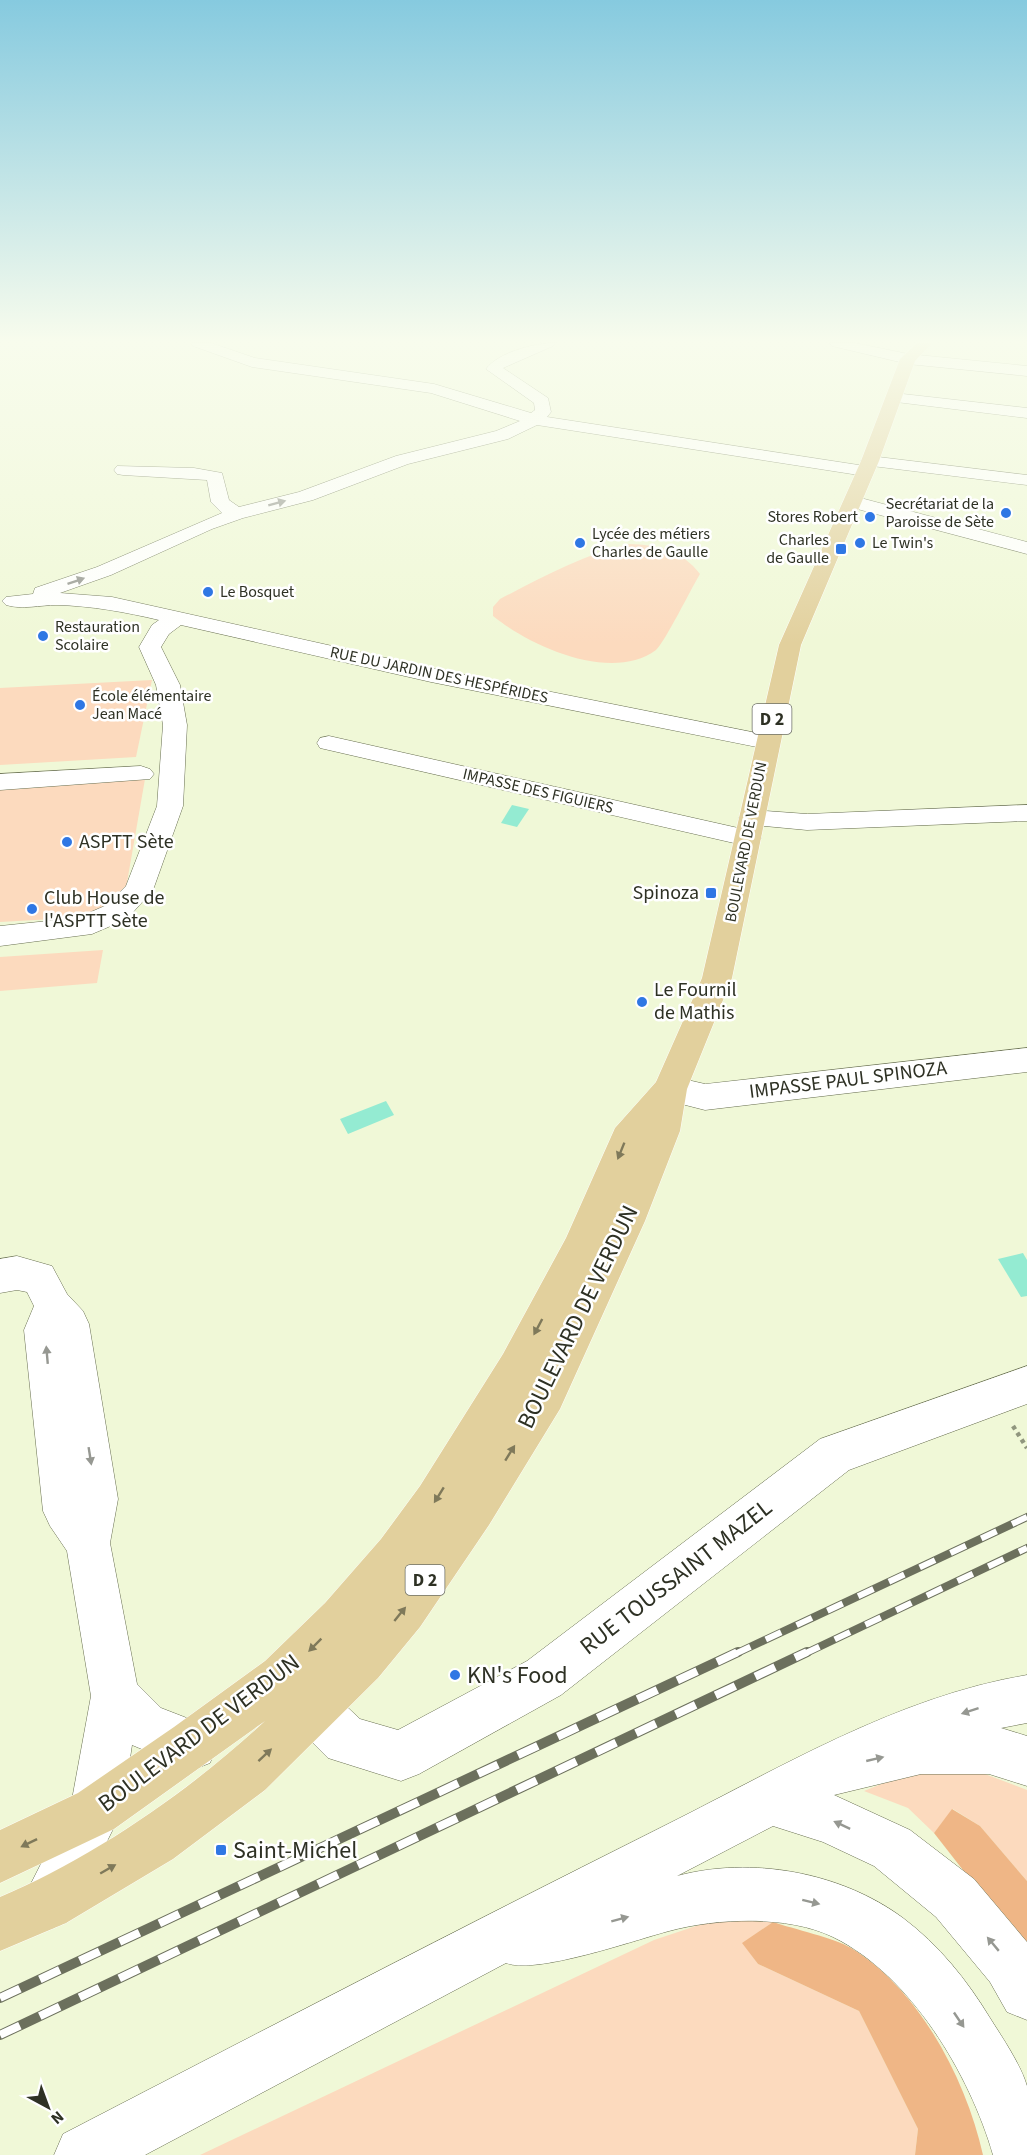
<svg xmlns="http://www.w3.org/2000/svg" width="1027" height="2155" viewBox="0 0 1027 2155" font-family="'Source Sans 3',sans-serif">
<style>
.green{fill:#fcdabe}
.forest{fill:#efb686}
.water{fill:#94ebd2}
.lines{fill:none;stroke-linecap:round;stroke-linejoin:round}
.minor-casing{stroke:#686f51;stroke-width:1}
.major-casing{stroke:#fff;stroke-width:1}
.path{stroke:#90967e;stroke-width:4.5;stroke-dasharray:4 4;stroke-linecap:butt}
.minor{fill:#fff;fill-rule:evenodd}
.major{fill:#e2d09d;fill-rule:evenodd}
.rail-far1-casing{stroke:#6c705d;stroke-width:8}
.rail-casing{stroke:#6c705d;stroke-width:10}
.rail-far1{stroke:#fff;stroke-width:6;stroke-dasharray:17;stroke-linecap:butt}
.rail{stroke:#fff;stroke-width:8;stroke-dasharray:22;stroke-linecap:butt}
.oneway{fill:#969892}
.oneway2{fill:#7f795a}
.poi-dot{fill:#2f77e4;stroke:#fff;stroke-width:2}
.labels{text-anchor:middle;dominant-baseline:central;stroke-width:5;stroke-linejoin:round;paint-order:stroke}
.far-poi-label{font-size:16px;fill:#2e3124;stroke:#fff;text-anchor:start}
.far-street-label{font-size:16px;fill:#2e3124;stroke:#fff}
.shield{fill:#fff;stroke:#6d6f66;stroke-width:1.5}
.shield-label{font-size:18px;font-weight:bold;fill:#2e3124}
.poi-label{font-size:20px;fill:#2e3124;stroke:#fff;text-anchor:start}
.street-label{font-size:20px;fill:#2e3124;stroke:#fff}
.near-street-label{font-size:24px;fill:#2e3124;stroke:#fff}
.near-poi-label{font-size:24px;fill:#2e3124;stroke:#fff;text-anchor:start}
</style>
<rect width="100%" height="100%" fill="#f0f8d7"/>
<!-- green -->
<g class="green">
<path d="M629,544C657,545 682,550 700,574C692,587 664,644 656,650C611,683 530,646 493,616V607L500,599C541,578 584,554 629,544Z"/>
<path d="M152,680L136,757L0,765V688Z"/>
<path d="M145,779L125,894L89,917L0,922V790Z"/>
<path d="M103,950L97,983L0,991V957Z"/>
<path d="M924,1771L985,1774L1027,1790V1881L980,1826L953,1809L934,1833L908,1808L864,1791L891,1780Z"/>
<path d="M717,1919L773,1922L743,1943L758,1964L859,2011L918,2129L915,2155H200L654,1940Z"/>
</g>
<!-- forest -->
<g class="forest">
<path d="M952,1809L980,1826L1027,1881V1952L934,1833Z"/>
<path d="M773,1922C793,1929 835,1938 851,1948C919,1989 966,2079 983,2155H915L918,2129L859,2011L758,1964L742,1943Z"/>
</g>
<!-- water -->
<g class="water">
<path d="M512,805L529,809L517,827L501,823Z"/>
<path d="M386,1101L394,1115L348,1134L340,1119Z"/>
<path d="M1023,1253L1027,1260V1296L1021,1297L998,1259Z"/>
</g>
<g class="lines">
<defs>
<g id="minor">
<path d="M191,343H211L255,358L434,384L531,413L535,410L534,403L486,369C499,352 535,343 555,343L553,346L503,368L548,398L551,412L547,417L865,466L871,467L874,471L871,475L865,476L537,425L508,439L408,464L313,500L243,518L212,529L111,575L60,593L112,597L431,668L767,735L776,737L779,742L776,747L767,749L431,682L181,625L169,634L161,647L180,685L187,725L183,806L153,890L127,919L92,934L0,946V926L77,918L107,905L126,886L157,806L163,725L156,685L139,647L152,625L159,620C125,612 92,606 57,605C40,605 22,610 6,605L2,601L6,597L33,594L35,588L97,567L222,513L211,502L207,480L123,475L117,474L114,470L117,466L194,468L222,473L229,500L239,507L299,492L396,456L496,431L520,421L431,393L252,367L193,346Z"/>
<path d="M830,343H855L908,354L1027,366V376L908,364L832,346Z"/>
<path d="M894,393L1027,408V418L888,401L886,398L888,395Z"/>
<path d="M870,456L1027,475V485L864,465L861,461L864,457Z"/>
<path d="M853,496L1027,542V554L846,506L844,502L846,498Z"/>
<path d="M329,736L747,830L757,832L761,838L757,844L747,846L320,748L317,743L320,738Z"/>
<path d="M141,766L150,769L154,774L150,779L0,790V774Z"/>
<path d="M1027,805V821L807,830L743,824L739,818L743,812L752,810L807,814Z"/>
<path d="M1027,1048V1072L705,1110L658,1098L653,1089L658,1080L670,1076L705,1084Z"/>
<path d="M17,1256L52,1266L67,1294L83,1311L89,1324L118,1499L110,1543L137,1684L161,1708L210,1727L217,1745L210,1763L192,1770L132,1745L122,1811L67,1922L48,1930L29,1922L21,1903L71,1805L91,1696L67,1551L50,1526L43,1511L24,1330L34,1306L27,1292L17,1290L0,1293V1259Z"/>
<path d="M1027,1366V1404L849,1470L561,1695L419,1774L401,1781L328,1758L281,1711L274,1694L281,1677L298,1670L315,1677L360,1719L398,1730L527,1661L820,1439Z"/>
<path d="M1027,1675V1723L1001,1728L1027,1736V1786L989,1774H921L834,1795L910,1830L974,1879L1027,1942V2020L1007,2012L990,1982L936,1917L874,1866L823,1842L773,1826L677,1876C751,1856 841,1872 903,1918C939,1945 967,1980 990,2018C1002,2037 1021,2065 1027,2086C1027,2103 1027,2137 1027,2155H993C970,2075 911,1975 833,1937C788,1915 717,1918 669,1931C635,1940 535,1975 506,1963L145,2155H54L63,2134C260,2032 458,1929 656,1830C775,1771 895,1697 1027,1675Z"/>
</g>
<path id="major" d="M917,343H932L915,361L879,461L801,645L732,978L687,1089L680,1131L645,1221L560,1409L489,1525L420,1627L378,1678L265,1790L173,1859L66,1923L0,1951V1897C93,1858 191,1790 265,1721L114,1829L0,1883V1830L78,1793L174,1727L265,1661L325,1603L381,1539L420,1486L503,1354L566,1238L615,1128L656,1082L702,978L779,645L861,461L900,359Z"/>
</defs>
<!-- minor casing -->
<use href="#minor" class="minor-casing"/>
<!-- major casing -->
<use href="#major" class="major-casing"/>
<!-- path -->
<path class="path" d="M1013,1426L1027,1448"/>
<!-- minor -->
<use href="#minor" class="minor"/>
<!-- major -->
<use href="#major" class="major"/>
<defs>
<g id="rail-far1">
<path d="M735,1654L1027,1517"/>
<path d="M804,1654L1027,1548"/>
</g>
<g id="rail">
<path d="M0,1998L738,1652"/>
<path d="M0,2035L807,1652"/>
</g>
</defs>
<!-- rail-far1 casing -->
<use href="#rail-far1" class="rail-far1-casing"/>
<!-- rail casing -->
<use href="#rail" class="rail-casing"/>
<!-- rail-far1 -->
<use href="#rail-far1" class="rail-far1"/>
<!-- rail -->
<use href="#rail" class="rail"/>
</g>
<!-- one-way arrows -->
<defs><path id="oneway-solid" d="M-6-.8H1V-3.2L6.5 0L1 3.2V.8H-6Z" transform="scale(1.5)"/></defs>
<g class="oneway">
<use href="#oneway-solid" transform="translate(277 503) rotate(-15)"/>
<use href="#oneway-solid" transform="translate(76 581) rotate(-19)"/>
<use href="#oneway-solid" transform="translate(47 1355) rotate(-95)"/>
<use href="#oneway-solid" transform="translate(90 1456) rotate(81)"/>
<use href="#oneway-solid" transform="translate(970 1711) rotate(162)"/>
<use href="#oneway-solid" transform="translate(875 1759) rotate(-13)"/>
<use href="#oneway-solid" transform="translate(842 1825) rotate(-155)"/>
<use href="#oneway-solid" transform="translate(811 1902) rotate(14)"/>
<use href="#oneway-solid" transform="translate(620 1919) rotate(-15)"/>
<use href="#oneway-solid" transform="translate(993 1944) rotate(-130)"/>
<use href="#oneway-solid" transform="translate(959 2020) rotate(56)"/>
</g>
<g class="oneway2">
<use href="#oneway-solid" transform="translate(621 1151) rotate(112)"/>
<use href="#oneway-solid" transform="translate(538 1327) rotate(118)"/>
<use href="#oneway-solid" transform="translate(510 1453) rotate(-58)"/>
<use href="#oneway-solid" transform="translate(439 1495) rotate(122)"/>
<use href="#oneway-solid" transform="translate(400 1614) rotate(-51)"/>
<use href="#oneway-solid" transform="translate(315 1645) rotate(135)"/>
<use href="#oneway-solid" transform="translate(265 1755) rotate(-43)"/>
<use href="#oneway-solid" transform="translate(29 1843) rotate(154)"/>
<use href="#oneway-solid" transform="translate(108 1869) rotate(-30)"/>
</g>
<!-- sky -->
<linearGradient id="sky" x2="0" y2="1"><stop stop-color="#86cadf"/><stop offset="0.53" stop-color="#f8fced"/><stop offset="1" stop-color="#f8fced" stop-opacity="0"/></linearGradient>
<rect width="1027" height="644" fill="url(#sky)"/>
<!-- markers -->
<g class="poi-dot">
<circle cx="1006" cy="513" r="6"/>
<circle cx="870" cy="517" r="6"/>
<circle cx="580" cy="543" r="6"/>
<circle cx="860" cy="543" r="6"/>
<rect x="835" y="543" width="12" height="12" rx="3"/>
<circle cx="208" cy="592" r="6"/>
<circle cx="43" cy="636" r="6"/>
<circle cx="80" cy="705" r="6"/>
<circle cx="67" cy="842" r="6"/>
<rect x="705" y="887" width="12" height="12" rx="3"/>
<circle cx="32" cy="909" r="6"/>
<circle cx="642" cy="1002" r="6"/>
<circle cx="455" cy="1675" r="6"/>
<rect x="215" y="1844" width="12" height="12" rx="3"/>
</g>
<g class="labels">
<!-- far-poi labels -->
<g class="far-poi-label">
<text x="994" y="504" text-anchor="end">Secrétariat de la<tspan x="994" dy="18">Paroisse de Sète</tspan></text>
<text x="858" y="517" text-anchor="end">Stores Robert</text>
<text x="592" y="534">Lycée des métiers<tspan x="592" dy="18">Charles de Gaulle</tspan></text>
<text x="829" y="540" text-anchor="end">Charles<tspan x="829" dy="18">de Gaulle</tspan></text>
<text x="872" y="543">Le Twin's</text>
<text x="220" y="592">Le Bosquet</text>
<text x="55" y="627">Restauration<tspan x="55" dy="18">Scolaire</tspan></text>
<text x="92" y="696">École élémentaire<tspan x="92" dy="18">Jean Macé</tspan></text>
</g>
<!-- far-street labels -->
<g class="far-street-label">
<text transform="translate(439 675) rotate(12)">RUE DU JARDIN DES HESPÉRIDES</text>
<text transform="translate(538 791) rotate(13)">IMPASSE DES FIGUIERS</text>
<text transform="translate(746 842) rotate(-79)">BOULEVARD DE VERDUN</text>
</g>
<!-- shield labels -->
<g class="shield">
<rect x="752.5" y="704" width="39" height="30" rx="4.5"/>
<rect x="405.5" y="1565" width="39" height="30" rx="4.5"/>
</g>
<g class="shield-label">
<text x="772" y="719">D 2</text>
<text x="425" y="1580">D 2</text>
</g>
<!-- poi labels -->
<g class="poi-label">
<text x="79" y="842">ASPTT Sète</text>
<text x="699" y="893" text-anchor="end">Spinoza</text>
<text x="44" y="898">Club House de<tspan x="44" dy="23">l'ASPTT Sète</tspan></text>
<text x="654" y="990">Le Fournil<tspan x="654" dy="23">de Mathis</tspan></text>
</g>
<!-- street labels -->
<g class="street-label">
<text transform="translate(848 1080) rotate(-7)">IMPASSE PAUL SPINOZA</text>
</g>
<!-- near-street labels -->
<g class="near-street-label">
<text transform="translate(578 1317) rotate(-64)">BOULEVARD DE VERDUN</text>
<text transform="translate(676 1577) rotate(-38)">RUE TOUSSAINT MAZEL</text>
<text transform="translate(199 1733) rotate(-37)">BOULEVARD DE VERDUN</text>
</g>
<!-- near-poi labels -->
<g class="near-poi-label">
<text x="467" y="1675">KN's Food</text>
<text x="233" y="1850">Saint-Michel</text>
</g>
</g>
<!-- north arrow -->
<g transform="translate(48 2107) rotate(139)" stroke="#ffffff" stroke-width="4.5" paint-order="stroke">
<path d="M0-4.5L10 22L0 15L-10 22Z" fill="#2e3124"/>
<text y="-9" font-size="16" font-weight="bold" text-anchor="middle" fill="#2e3124">N</text>
</g>
</svg>
